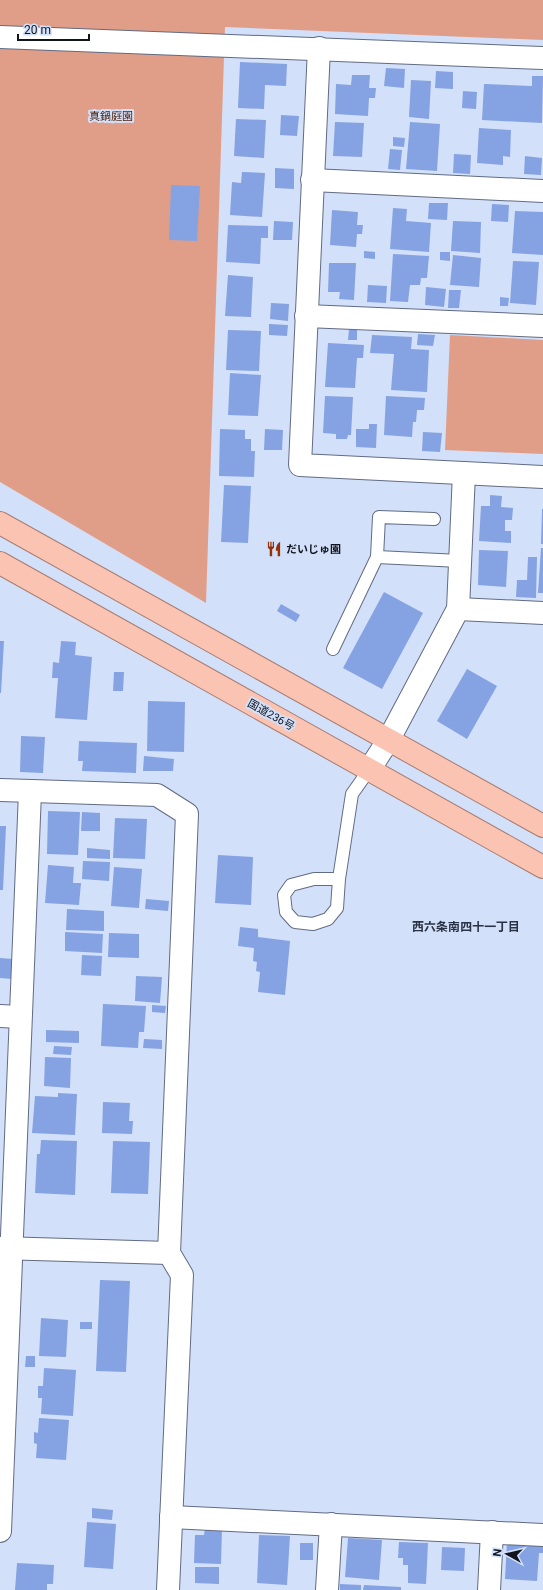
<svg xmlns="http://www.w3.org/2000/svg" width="543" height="1590" viewBox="0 0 543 1590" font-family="Roboto,'Noto Sans JP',sans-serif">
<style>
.green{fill:#e09e89}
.building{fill:#85a2e2}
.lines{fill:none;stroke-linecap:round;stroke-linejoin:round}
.service-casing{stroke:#616b82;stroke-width:14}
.minor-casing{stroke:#616b82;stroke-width:24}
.trunk-casing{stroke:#a87c71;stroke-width:24}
.service{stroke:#fff;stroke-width:12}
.minor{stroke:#fff;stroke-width:22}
.trunk{stroke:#fac3b2;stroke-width:22}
.labels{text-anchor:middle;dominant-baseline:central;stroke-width:4;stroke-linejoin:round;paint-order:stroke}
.park-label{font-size:11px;fill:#4b1b0a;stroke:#d3e0f9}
.poi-label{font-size:11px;font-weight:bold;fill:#11151e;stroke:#d3e0f9;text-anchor:start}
.street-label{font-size:11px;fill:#11151e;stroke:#d3e0f9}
.neighbourhood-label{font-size:12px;font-weight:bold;fill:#293246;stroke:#d3e0f9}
</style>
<rect width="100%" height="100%" fill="#d3e0f9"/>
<!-- green -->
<g class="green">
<path d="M0,0H543V40L225,27L206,603L0,482Z"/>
<path d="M450,335L543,340V454L445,450Z"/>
</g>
<!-- building -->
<g class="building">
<path d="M240,62L287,64L286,86L265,85L264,109L238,108Z"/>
<path d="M386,68L405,69L404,88L384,86Z"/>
<path d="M436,71L453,72V89L435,88Z"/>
<path d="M352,75H370L369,88H376L375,98H369L368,116L335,114L336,84L351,85Z"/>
<path d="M532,76H543L542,123L482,120L484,84L532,86Z"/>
<path d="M411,80L431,81L429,119L409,117Z"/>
<path d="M463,91L477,92L476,109L462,108Z"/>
<path d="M281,115L299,116L297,136L280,135Z"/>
<path d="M236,119L266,120L264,158L234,156Z"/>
<path d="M335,122L364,123L362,157L333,156Z"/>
<path d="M410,122L440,124L437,171L406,169Z"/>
<path d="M479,128L511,130L510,157L503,156V165L477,163Z"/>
<path d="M393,137L405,138L404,147L393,146Z"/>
<path d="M390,149L402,150L400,170L388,169Z"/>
<path d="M454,154L471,155L470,174L453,173Z"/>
<path d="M525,156L542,158L541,175L524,174Z"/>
<path d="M275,168L294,169V189L275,188Z"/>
<path d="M242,172L265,173L262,217L230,215L232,182L241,183Z"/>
<path d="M171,185L200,186L197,241L169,240Z"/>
<path d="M429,203H448L447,220L428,219Z"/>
<path d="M492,204L509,205L508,222L491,221Z"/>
<path d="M393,208L407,209L406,221L431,223L429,252L390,249Z"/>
<path d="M332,210L358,212L357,225H363L362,234H357L356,247L330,245Z"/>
<path d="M515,211L543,212V255L512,253Z"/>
<path d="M274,221L293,222L292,240H273Z"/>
<path d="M453,221L481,222L480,253L451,251Z"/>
<path d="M228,225L268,226V238H261L260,264L226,262Z"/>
<path d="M364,251L375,252V259L364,258Z"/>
<path d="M440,252H450V261L440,260Z"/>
<path d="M393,254L429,256L427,278H421L420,285H410L408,302L390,301Z"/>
<path d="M453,255L481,258L479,287L450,285Z"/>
<path d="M513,261L539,262L536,305L510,303Z"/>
<path d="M329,263H356L354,300L339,299L340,292H328Z"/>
<path d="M228,275L253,277L251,317L225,316Z"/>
<path d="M368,285L387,286L386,303L367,302Z"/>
<path d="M426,287L446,289L444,307L425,305Z"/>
<path d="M449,290H461L459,308H448Z"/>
<path d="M500,297L509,298L508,306H500Z"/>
<path d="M271,303L289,304L288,321L270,319Z"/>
<path d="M269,324L288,325L287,336L269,335Z"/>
<path d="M349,329L357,330V340H348Z"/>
<path d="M228,330L261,331L259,371L226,370Z"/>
<path d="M418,334L435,335L433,346L417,345Z"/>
<path d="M372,335L412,337L411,349L429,350L427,392L391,390L394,354L370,353Z"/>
<path d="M328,343L364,345L363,358H357L355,388L325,387Z"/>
<path d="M230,373L261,375L258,416L228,415Z"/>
<path d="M325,396L353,397L351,435H348L347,439H336V434L323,433Z"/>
<path d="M386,396L425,398L424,410H417L416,422H413L412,437L384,435Z"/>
<path d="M369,424H377L376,448L356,447V429H369Z"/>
<path d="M220,429L245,430V439H251V451H255L254,477L219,476Z"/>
<path d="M265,429L283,430L282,450H264Z"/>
<path d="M423,432L442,433L440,452L422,451Z"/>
<path d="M224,485L251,486L248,543L221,542Z"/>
<path d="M490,495L502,496L501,507L513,508L512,520H505V531H511V543L479,541L481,506H490Z"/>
<path d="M542,509H543V544H541Z"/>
<path d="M541,548H543V593H538Z"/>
<path d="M479,550L508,551L506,587L478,585Z"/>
<path d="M528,557H537L536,598L516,597L517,580H527Z"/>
<path d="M384,592L423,613L382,689L343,668Z"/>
<path d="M281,604L300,615L296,622L277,611Z"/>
<path d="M0,641H4L1,693H0Z"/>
<path d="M61,641L76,642L75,655L92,657L87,720L55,718L58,678H52L53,662L59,663Z"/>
<path d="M467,669L497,686L467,739L437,721Z"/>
<path d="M114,672H124L123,691H113Z"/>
<path d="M148,701L185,702L184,752L147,751Z"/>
<path d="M21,736L45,737L43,773L20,772Z"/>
<path d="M79,741L137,743L136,773L82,771L83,761H78Z"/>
<path d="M144,756L174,759L173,771H143Z"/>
<path d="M48,811L80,812L78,855L47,854Z"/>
<path d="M82,812L100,813V831H81Z"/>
<path d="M115,818L147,819L145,859L113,858Z"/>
<path d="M0,826H6L3,890H0Z"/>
<path d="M87,848L110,850V859L87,858Z"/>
<path d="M218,855L253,857L251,905L215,903Z"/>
<path d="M83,861L110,862L109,881L82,879Z"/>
<path d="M48,865L74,867L73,883H81L79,905L45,903Z"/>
<path d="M114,867L142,869L139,908L111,906Z"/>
<path d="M146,899L169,901L168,911L145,909Z"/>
<path d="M67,909L104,911V931L66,930Z"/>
<path d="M240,927L258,929V937L290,941L285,995L258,992L260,972L256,971L257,962L253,961L254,948L238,946Z"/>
<path d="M65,932L103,934L102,953L65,951Z"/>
<path d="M109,933L139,934V958L108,957Z"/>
<path d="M82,955L102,956L101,976L81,975Z"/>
<path d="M0,958L13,959L12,979L0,978Z"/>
<path d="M136,976L162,977L160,1003L135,1001Z"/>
<path d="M103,1004L146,1006L144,1032H139L138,1048L101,1046Z"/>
<path d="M152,1005L166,1006L165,1013L152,1012Z"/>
<path d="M46,1030L79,1031V1043L46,1042Z"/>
<path d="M144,1039L162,1040V1049L143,1048Z"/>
<path d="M54,1046L72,1047L71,1055L53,1054Z"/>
<path d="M45,1057L71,1058L70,1088L44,1086Z"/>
<path d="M58,1093L77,1094L75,1135L32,1133L35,1096L58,1097Z"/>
<path d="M103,1102L130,1103L129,1121H133L132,1134L102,1133Z"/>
<path d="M41,1140L77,1141L75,1195L35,1193L37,1154H40Z"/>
<path d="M113,1141L150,1142L148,1194L111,1193Z"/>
<path d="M100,1280L130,1281L126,1372L96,1371Z"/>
<path d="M41,1318L68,1320L66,1357L39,1356Z"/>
<rect x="80" y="1322" width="12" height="7"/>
<path d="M26,1356H35V1367H25Z"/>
<path d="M44,1368L76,1370L73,1416L41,1414L42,1398H38V1386H43Z"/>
<path d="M39,1418L69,1420L66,1460L36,1458L37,1444L34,1443V1432L38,1433Z"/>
<path d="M92,1508L113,1510L112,1520L92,1518Z"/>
<path d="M87,1522L116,1524L113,1569L84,1567Z"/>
<path d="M205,1528H222L221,1564L194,1563L195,1535H204Z"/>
<path d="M259,1535L290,1536L287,1585L257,1583Z"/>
<path d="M348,1538L382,1540L379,1580L345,1577Z"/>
<path d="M507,1541L543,1543V1553H539L537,1581L505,1579Z"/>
<path d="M399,1542L428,1543L426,1584L408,1583V1565H403V1558H398Z"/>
<rect x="300" y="1543" width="13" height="17"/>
<path d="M442,1547L465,1548L464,1571L441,1570Z"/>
<path d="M17,1563L54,1565L53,1584H47V1590H15Z"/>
<path d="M195,1567H219V1584L195,1583Z"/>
<path d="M340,1584L361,1585V1590H340Z"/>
<path d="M364,1585L401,1587V1590H363Z"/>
</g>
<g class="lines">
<defs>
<g id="service">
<path d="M377,557L379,517L434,519"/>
<path d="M333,649L377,557L460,561"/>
<path d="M339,879H314L291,885L284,895L286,912L295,922L313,924L328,919L337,908L339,879L352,794L369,770"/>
</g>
<g id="minor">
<path d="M0,37L543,58"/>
<path d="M319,48L300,465L543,477"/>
<path d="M312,180L543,191"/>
<path d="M306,316L543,326"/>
<path d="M458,609L543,613"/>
<path d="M369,770L389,739L458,609L464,473"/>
<path d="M0,790L157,795L187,814L169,1253L182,1275L168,1590"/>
<path d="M0,1016L20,1017"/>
<path d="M0,1248L169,1253"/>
<path d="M171,1517L543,1535"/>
<path d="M0,1531L30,792"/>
<path d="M327,1590L331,1524"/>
<path d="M489,1590L492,1532"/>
</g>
<g id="trunk">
<path d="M0,523L543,826"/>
<path d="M0,563L543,867"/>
</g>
</defs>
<!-- service casing -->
<use href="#service" class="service-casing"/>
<!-- minor casing -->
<use href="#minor" class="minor-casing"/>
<!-- trunk casing -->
<use href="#trunk" class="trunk-casing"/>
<!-- service -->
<use href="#service" class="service"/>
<!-- minor -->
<use href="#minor" class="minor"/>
<!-- trunk -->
<use href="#trunk" class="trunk"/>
</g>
<!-- icons -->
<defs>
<symbol id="restaurant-bare" viewBox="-9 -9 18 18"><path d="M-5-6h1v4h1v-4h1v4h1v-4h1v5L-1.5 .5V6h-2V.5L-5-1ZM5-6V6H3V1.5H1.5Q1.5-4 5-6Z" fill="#963006" stroke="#d3e0f9" stroke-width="2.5" paint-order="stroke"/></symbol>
</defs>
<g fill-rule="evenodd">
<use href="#restaurant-bare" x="263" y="538" width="22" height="22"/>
</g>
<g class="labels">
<!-- park labels -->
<g class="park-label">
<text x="111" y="116">真鍋庭園</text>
</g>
<!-- poi labels -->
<g class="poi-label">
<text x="286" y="549">だいじゅ園</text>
</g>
<!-- street labels -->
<g class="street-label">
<text transform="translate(271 715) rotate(29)">国道236号</text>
</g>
<!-- neighbourhood labels -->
<g class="neighbourhood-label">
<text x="466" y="927">西六条南四十一丁目</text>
</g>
</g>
<!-- north arrow -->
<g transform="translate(507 1554) rotate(278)" stroke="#d3e0f9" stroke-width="3" paint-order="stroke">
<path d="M0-3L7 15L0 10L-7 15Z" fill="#11151e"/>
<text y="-6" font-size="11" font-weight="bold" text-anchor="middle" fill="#11151e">N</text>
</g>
<!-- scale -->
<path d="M18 34v6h71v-6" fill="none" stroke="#11151e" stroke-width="2"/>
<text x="24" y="34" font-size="12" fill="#11151e" stroke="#d3e0f9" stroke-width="3" paint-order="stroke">20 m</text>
</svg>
